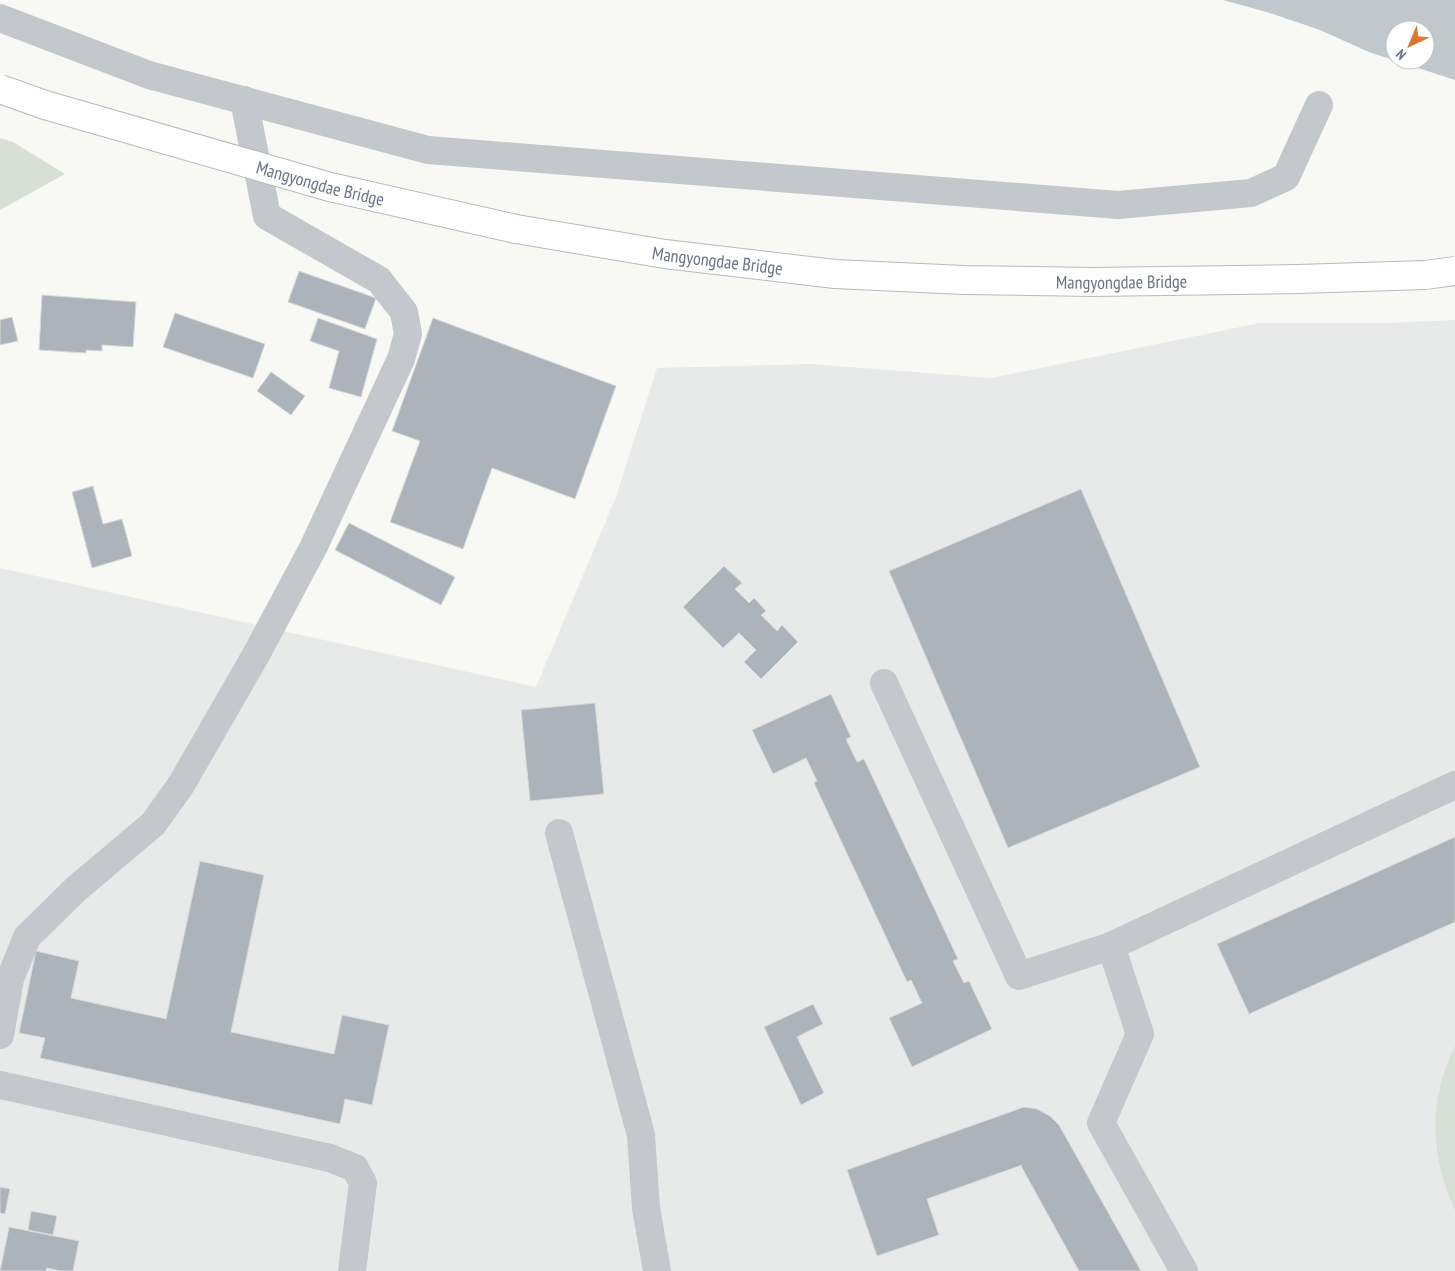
<svg xmlns="http://www.w3.org/2000/svg" width="1455" height="1271" viewBox="0 0 1455 1271" font-family="'PT Sans Narrow',sans-serif">
<style>
.built{fill:#e8e9e9}
.green{fill:#d8dfd7}
.water{fill:#c0c7cd;fill-rule:evenodd}
.building{fill:#acb3ba;stroke:#d9dad8}
.lines{fill:none;stroke-linecap:round;stroke-linejoin:round}
.minor{stroke:#c4c7cb;stroke-width:28}
.highway-bridge-casing{stroke:#b7b9bd;stroke-width:30;stroke-linecap:butt}
.highway-bridge{stroke:#fff;stroke-width:28}
.labels{text-anchor:middle;dominant-baseline:central;stroke-width:5;stroke-linejoin:round;paint-order:stroke}
.street-label{font-size:18px;fill:#687386;stroke:#fff}
</style>
<rect width="100%" height="100%" fill="#f8f8f5"/>
<!-- built -->
<path class="built" d="M1455,320V1271H0V568L536,687L616,497L657,368L811,364L991,378L1260,323H1388Z"/>
<!-- green -->
<g class="green">
<path d="M0,138L13,142L65,174L0,210Z"/>
<path d="M1455,1046V1210C1430,1155 1428,1100 1455,1046Z"/>
</g>
<!-- water -->
<path class="water" d="M1223,0H1455V80L1369,52L1320,30L1270,13ZM1395,30H1425V60H1395Z"/>
<!-- building -->
<g class="building">
<path d="M299,271L376,298L365,329L288,302Z"/>
<path d="M42,295L136,302L133,347L102,345V351L86,350V353L39,350Z"/>
<path d="M175,313L265,344L253,378L163,347Z"/>
<path d="M12,317L18,341L0,345V320Z"/>
<path d="M318,318L377,339L361,397L329,388L339,351L310,341Z"/>
<path d="M433,318L616,386L575,499L492,468L463,549L390,522L420,441L392,431Z"/>
<path d="M271,372L305,396L291,415L257,391Z"/>
<path d="M93,486L103,524L122,519L132,556L92,568L72,492Z"/>
<path d="M1081,489L1200,767L1008,848L889,571Z"/>
<path d="M349,523L455,577L441,605L335,550Z"/>
<path d="M724,566L742,583L735,589L749,603L754,598L766,611L761,615L777,631L782,625L798,642L761,679L744,662L756,650L739,633L723,648L683,607Z"/>
<path d="M831,694L851,737L846,739L857,762L864,759L958,959L953,961L964,983L969,981L992,1029L912,1067L889,1018L922,1003L911,980L907,982L814,783L817,781L806,758L773,774L752,730Z"/>
<path d="M595,703L604,794L530,801L521,710Z"/>
<path d="M1455,837V922L1249,1014L1217,944Z"/>
<path d="M200,861L264,875L231,1032L334,1054L342,1015L389,1025L372,1105L345,1099L340,1124L40,1058L45,1038L19,1033L36,951L79,961L71,998L166,1019Z"/>
<path d="M813,1004L823,1024L797,1037L824,1093L801,1105L764,1027Z"/>
<path d="M1024,1107L1037,1109L1050,1116L1059,1125L1141,1271H1079L1021,1166L1022,1165L927,1199L939,1235L877,1256L847,1170Z"/>
<path d="M0,1187L10,1189L5,1214L0,1213Z"/>
<path d="M31,1211L57,1216L53,1235L28,1230Z"/>
<path d="M9,1227L79,1241L73,1271H61L47,1268L46,1271H0Z"/>
</g>
<g class="lines">
<!-- minor -->
<g class="minor">
<path d="M0,18L149,75L428,150L1118,205L1251,193L1286,177L1319,105"/>
<path d="M884,683L1019,976L1111,946L1455,785"/>
<path d="M559,833L641,1135L646,1208L657,1271"/>
<path d="M1111,946L1140,1034L1101,1123L1184,1271"/>
<path d="M0,1035L10,979L27,937L76,889L153,824L181,785L257,653L313,548L401,359L408,334L404,312L379,280L267,216L244,100"/>
<path d="M0,1085L330,1158L355,1168L363,1183L352,1271"/>
</g>
<defs>
<g id="highway-bridge">
<path id="s1" d="M0,89L45,105L330,187L516,229L665,254L835,274L964,280L1093,282L1298,279L1425,275L1455,271"/>
</g>
</defs>
<!-- highway-bridge casing -->
<use href="#highway-bridge" class="highway-bridge-casing"/>
<!-- highway-bridge -->
<use href="#highway-bridge" class="highway-bridge"/>
</g>
<g class="labels">
<!-- street labels -->
<g class="street-label">
<text stroke="none"><textPath href="#s1" startOffset="334">Mangyongdae Bridge</textPath></text>
<text stroke="none"><textPath href="#s1" startOffset="739">Mangyongdae Bridge</textPath></text>
<text stroke="none"><textPath href="#s1" startOffset="1144">Mangyongdae Bridge</textPath></text>
</g>
</g>
<!-- north arrow -->
<g transform="translate(1410 45) rotate(224)"><circle r="24" fill="#ffffff" stroke="#c3c7cf"/>
<path d="M0-4L9 19L0 12L-9 19Z" fill="#de762f"/>
<text y="-8" font-size="14" font-weight="bold" text-anchor="middle" fill="#687386">N</text>
</g>
</svg>
